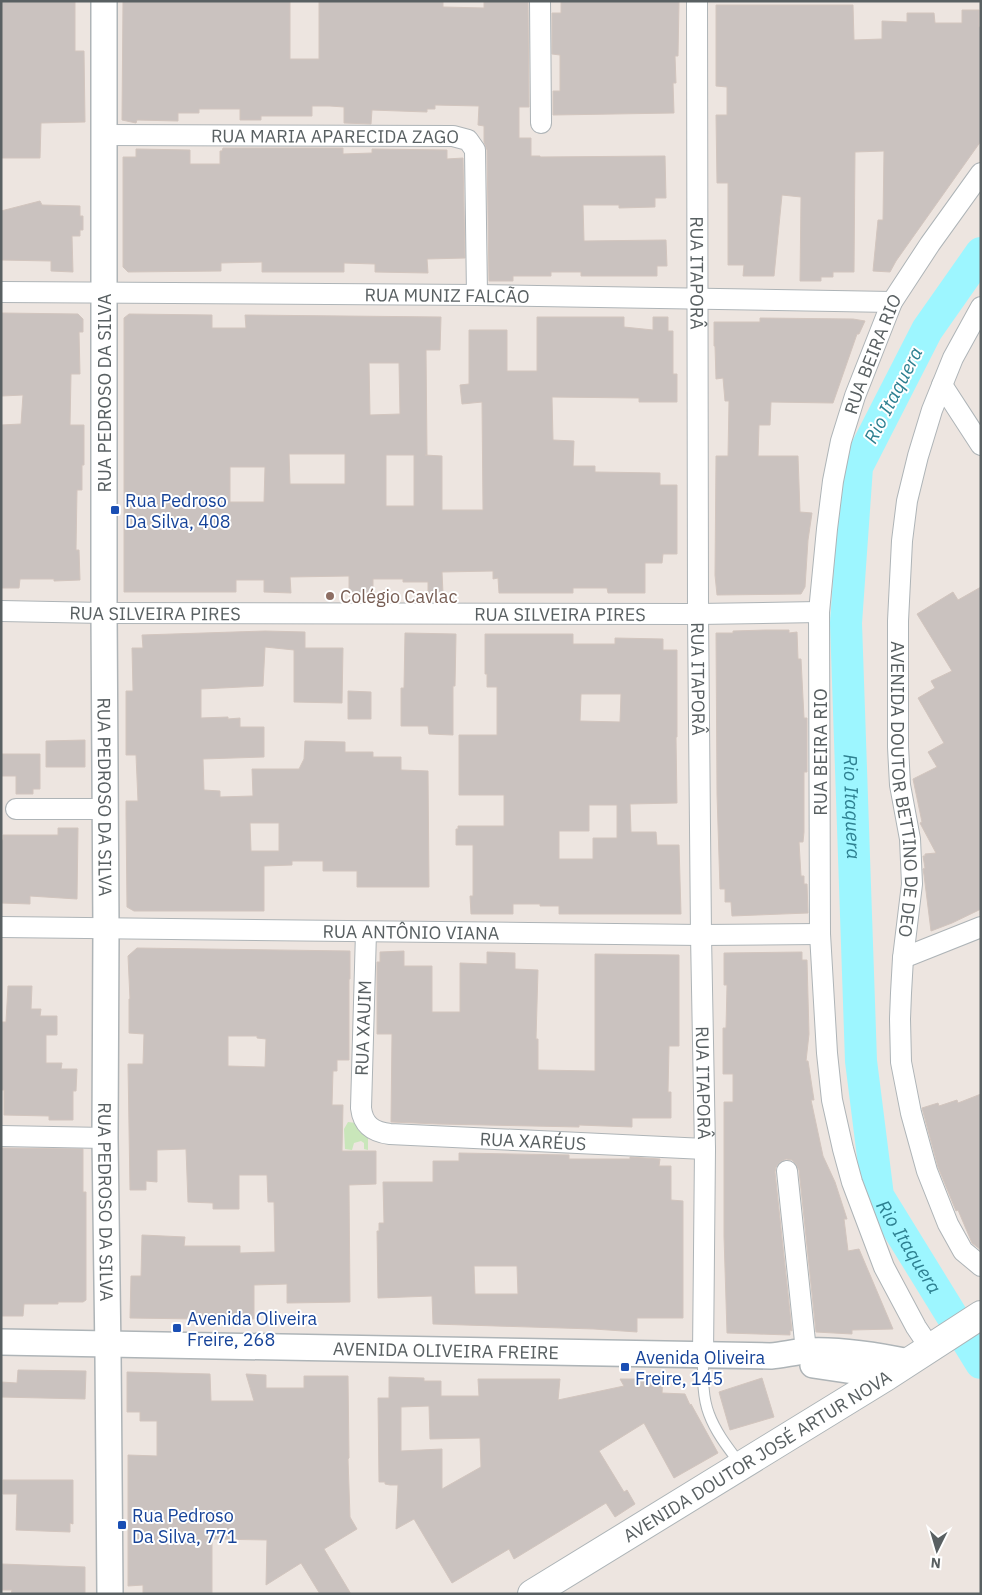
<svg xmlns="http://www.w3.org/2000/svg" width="982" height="1595" viewBox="0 0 982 1595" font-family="'IBM Plex Sans',sans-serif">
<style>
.green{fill:#c9e6ba}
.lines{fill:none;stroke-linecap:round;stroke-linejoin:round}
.river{stroke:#9df6ff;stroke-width:32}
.building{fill:#cac2bf;stroke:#d2c5be;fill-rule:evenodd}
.service-casing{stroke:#aeb4b7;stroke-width:12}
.minor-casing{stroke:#aeb4b7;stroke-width:22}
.tertiary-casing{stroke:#aeb4b7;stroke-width:28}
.secondary-casing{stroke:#adb4b7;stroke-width:30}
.service{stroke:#fff;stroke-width:10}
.minor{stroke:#fff;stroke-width:20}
.tertiary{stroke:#fff;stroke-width:25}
.secondary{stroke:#fff;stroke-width:28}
.transit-dot{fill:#1a4fb4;stroke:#fff;stroke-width:2}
.education-dot{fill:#8d6e63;stroke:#fff;stroke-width:2}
.labels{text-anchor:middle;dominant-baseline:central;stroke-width:4;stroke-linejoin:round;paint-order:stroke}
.street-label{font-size:18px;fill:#596062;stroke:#fff}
.transit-label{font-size:18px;fill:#164399;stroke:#fff;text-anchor:start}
.education-label{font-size:18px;fill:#785e54;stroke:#fff;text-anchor:start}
.water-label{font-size:19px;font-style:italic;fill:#2e8091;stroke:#fff}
</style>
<rect width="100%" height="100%" fill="#ede5e0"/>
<!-- green -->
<path class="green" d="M348,1122L364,1124L368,1132V1150L364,1149V1143L361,1141L354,1143L352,1150L345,1149L344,1129Z"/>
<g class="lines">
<!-- river -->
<path class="river" id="s1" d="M981,253L927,330L857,467L846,623L861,1061L878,1196L981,1363"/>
</g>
<!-- building -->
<g class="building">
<path d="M2,1H75V51H84L85,122L41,123L40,158H1Z"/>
<path d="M123,1H290V59H319V1H443V7L484,8V1H528L529,107H519V138H531V156H540V157L665,156L666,198H655V207L619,208V205H583L584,241L666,240L667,266H657V276H581V272H551V276H513V281H489L487,150L484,142V126L478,125L479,106L435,105V109H427V112L372,110L371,124L344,123V107L330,106H312V116H261V120H240V109H199V113H178V121L137,120L136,123L122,120Z"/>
<path d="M561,1H679L678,56H675L676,83H673L674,113L553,115V91H560V55L552,54V13H561Z"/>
<path d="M716,5H853L854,40L882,39V21L907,22V13H934L935,23H962V10H979V27H981V141L896,261L890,272L873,271L878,220H883L884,151L855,152L854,272H833V277H821V281H800L801,197L782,195L774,276H743L744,265H728V183H717L716,115H727V87L716,86Z"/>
<path d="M223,148H343V154L372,153V149L447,150V159L463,158L465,258L427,259L428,273L375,272V264L344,263V272H262V262L221,263V271L128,272L123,267V157H136V149L190,150V164H220V151H222Z"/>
<path d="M40,201L42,205L80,206V216H83V230H80V236H72L73,272L51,271V261L1,260V211Z"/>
<path d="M1,313L78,314L83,319V332H79L80,374H71L70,425H84V465H82V490H77L76,550H79L80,580L54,581V579H20L19,588H1V425L21,424L23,395L2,396Z"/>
<path d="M129,314L212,315V328H246L245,315L441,317L440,350H426L427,455H425L442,456V510H483L482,402L462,404L460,385L469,384V330H507V371H537V317H624V327L653,330V317H668V331H673V374H677V402H639V398L552,397L553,440L574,441L573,466H595V472L660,473V485H677V554H663L662,563H645V593H608L607,588H573V593H499L498,578L493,579V571L442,572L443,594H428V582H403V579H373V593H349V576L290,577L291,593L264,592V580H236V592H124V318ZM369,363H399L400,414L370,415ZM289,454H345V484H290ZM386,455H414V506H386ZM230,467H265L264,502H230Z"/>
<path d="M760,318L853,319L865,321L859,334H857L833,403L771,402L770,425H759L758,456H798L800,512L812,513L808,540L805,587L801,594L717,595L715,575L716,456H728L729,401H725L723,378L716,379L715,346H714V322H760Z"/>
<path d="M981,587V909L952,923L931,931L924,875L923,869L925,868L923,856H925V854L936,853L920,823L922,822L913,779L937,767L928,752L944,743L918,698L935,688L931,681L952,671L917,614L953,592L958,600Z"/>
<path d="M766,630H789V633L797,632L798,659H801L804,718H807V772H804V832L803,842H799L801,876H804V884H807L808,913L732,916L731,902H725V889H720L717,794L716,633H733V631Z"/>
<path d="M265,631L305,632V648H343L342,703L294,702V650L265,647L263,686L201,689V718L228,717V719L240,718V727H264V757L203,759L204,790L220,791V797L253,796L252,769H299L304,759L305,741L345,742V752H373V757H401V770L428,771L429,887H357V871H323V861H292V865L264,866V911H134L127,907L126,813V801H138L136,755H126V691H133L132,648H143L142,635ZM250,823H279V851H251Z"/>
<path d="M405,633L456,634L455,686H453V735L429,734L428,726H401V688H404Z"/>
<path d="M485,634H573V644H615V638L663,639V650H677V737H676L677,803L630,804L631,832H656L657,845H679L681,914H559V906H540V904H513V914H471L470,896H473V845H456V829H458V826H504V795H459V735H497V687H487V674H485ZM581,694H621L620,722L580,721ZM589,805H617V838H593V859H559V831H589Z"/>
<path d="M348,691L371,692V719H348Z"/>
<path d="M85,740V767H46V741Z"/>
<path d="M1,754H40V789H33V794H16V776H1Z"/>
<path d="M58,828H78L77,899L30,896V904L1,903V840H3V835H58Z"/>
<path d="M137,948L350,951V979H349V1060H337V1071H333L332,1105H343L342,1151H376V1184L349,1185L350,1302L287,1303V1284L254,1285V1319H241V1322L199,1321V1319L130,1318L131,1276H141L142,1235L185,1237L184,1246H240V1253L275,1252L274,1202H268L267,1175H239V1209H213V1203L188,1202L186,1149L157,1150V1182L146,1181V1190H130L128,1064H143L144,1034L129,1033V999H130L128,956ZM228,1036H257V1038L266,1039L265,1067L228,1066Z"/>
<path d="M404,951V966H432V1012H460V963L487,964V952L515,953V969L538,970L536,1039H538V1070L595,1071V954L679,955V1046H669L668,1092H671V1118H632V1127L579,1125V1127L438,1124L391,1122L392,1034H377V962H380V952Z"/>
<path d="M802,952V960H807L809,1034L806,1061H808L814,1100H811L823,1156L835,1182L847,1219H844L848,1251L859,1249L893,1329L852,1330V1334L816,1332L799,1170L796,1164L792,1160L786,1159L780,1162L776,1167L775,1172L792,1331L790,1330V1335L727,1333L724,1236V1102H733V1074H723V1028H726L727,985H724V953Z"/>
<path d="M8,986H32L31,1009H41L40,1016H57V1035H46V1063H62L61,1069H77L76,1091H73V1120H49V1116L4,1115V1090H1V1022H6Z"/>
<path d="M981,1094V1250L972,1243L958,1210L956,1211L938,1167L922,1108L938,1103L939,1106L957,1100L958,1103Z"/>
<path d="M1,1148L83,1149V1192H86V1300L83,1302H58V1304H24L23,1316H1Z"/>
<path d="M459,1153L569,1155V1159H630V1157L660,1159L659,1166H671V1200L683,1201V1318H637V1332L594,1329L433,1324L432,1296L378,1298L377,1231H379V1223H384L383,1182H433V1161H459ZM474,1266H517L518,1294H475Z"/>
<path d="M18,1370L86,1371L85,1399L1,1397V1382L17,1383Z"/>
<path d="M127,1372L210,1374L211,1401H254L246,1374L266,1375V1388H304V1376H348L349,1458L348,1459L350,1517L357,1529L324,1549L351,1594H320L301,1563L266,1585L267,1540L212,1539V1594H143V1585L128,1586V1455L157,1456V1421H140V1412H127Z"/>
<path d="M644,1375L663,1376L662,1393L685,1394L690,1405L691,1404L718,1453L674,1478L644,1423L599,1451L624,1492L627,1490L635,1504L615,1517L606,1503L514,1559L509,1549L452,1583L414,1519L396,1529L398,1485H390L385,1484V1482H379L378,1398H389V1377L424,1378V1381H441V1396H479L478,1379H560L558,1400L624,1386L620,1379H644ZM429,1406L430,1439L480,1438L481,1467L442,1489V1449L401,1451V1407Z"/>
<path d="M762,1378L774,1417L730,1430L719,1392Z"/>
<path d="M3,1480H73V1524L70,1523V1532L16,1530L17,1494H3Z"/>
<path d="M1,1564L85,1567V1594H11L12,1590H1Z"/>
</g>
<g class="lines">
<defs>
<path id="service" d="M703,1355C703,1374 702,1396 709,1414C716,1433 729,1449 741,1465"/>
<g id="minor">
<path d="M540,1L541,123"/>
<path id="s2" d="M697,1L698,614L701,935L705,1149L703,1355"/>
<path id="s3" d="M104,135L453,136L468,140L475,150L477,295"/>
<path id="s4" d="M1,292L477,295L892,302"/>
<path id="s5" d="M981,307L953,358L932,410L918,456L907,501L902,541L898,621V747L900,785L910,839L912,884L903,958L901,993L900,1019L901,1062L911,1113L927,1171L948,1224L963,1251L981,1266"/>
<path d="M942,385L981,445"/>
<path id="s6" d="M1,611L104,613L698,614L819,612"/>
<path d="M16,809H106"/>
<path id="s7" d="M1,927L701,935L820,934"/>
<path id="s8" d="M366,932L361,1108C363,1125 373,1132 390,1134L705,1149"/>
<path d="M903,958L981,927"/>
<path d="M1,1136L105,1138"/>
<path d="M787,1171L806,1351"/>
<path id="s9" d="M930,1348L916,1327L884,1267L852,1182L843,1149L832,1100L827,1053L820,934L819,612L827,529L833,481L841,441L855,396L892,302L930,244L981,173"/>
</g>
<g id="tertiary">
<path id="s10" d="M104,1V613L106,929L105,1138L108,1355L110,1594"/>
<path id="s11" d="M1,1342L771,1356C783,1355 794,1352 806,1351C840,1349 876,1355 909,1362"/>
<path d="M813,1365L887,1376"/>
</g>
<g id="secondary">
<path id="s12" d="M532,1594L887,1376L981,1315"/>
</g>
</defs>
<!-- service casing -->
<use href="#service" class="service-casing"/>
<!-- minor casing -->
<use href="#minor" class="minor-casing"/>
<!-- tertiary casing -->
<use href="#tertiary" class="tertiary-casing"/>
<!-- secondary casing -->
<use href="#secondary" class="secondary-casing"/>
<!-- service -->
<use href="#service" class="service"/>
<!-- minor -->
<use href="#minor" class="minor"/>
<!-- tertiary -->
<use href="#tertiary" class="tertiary"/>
<!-- secondary -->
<use href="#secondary" class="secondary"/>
</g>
<!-- markers -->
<g class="transit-dot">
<rect x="110" y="505" width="10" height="10" rx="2.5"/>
<rect x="172" y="1323" width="10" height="10" rx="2.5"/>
<rect x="620" y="1362" width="10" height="10" rx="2.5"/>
<rect x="117" y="1520" width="10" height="10" rx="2.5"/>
</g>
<circle class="education-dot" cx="330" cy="596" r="5"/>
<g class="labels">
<!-- street labels -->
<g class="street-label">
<text stroke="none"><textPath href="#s3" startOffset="231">RUA MARIA APARECIDA ZAGO</textPath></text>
<text stroke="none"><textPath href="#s2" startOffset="272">RUA ITAPORÂ</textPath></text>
<text stroke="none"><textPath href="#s4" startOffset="446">RUA MUNIZ FALCÃO</textPath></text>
<text stroke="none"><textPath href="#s9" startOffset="1022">RUA BEIRA RIO</textPath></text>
<text transform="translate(104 393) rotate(-90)">RUA PEDROSO DA SILVA</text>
<text stroke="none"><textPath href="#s6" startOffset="154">RUA SILVEIRA PIRES</textPath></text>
<text stroke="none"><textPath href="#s6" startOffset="559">RUA SILVEIRA PIRES</textPath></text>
<text stroke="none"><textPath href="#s2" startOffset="678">RUA ITAPORÂ</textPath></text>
<text transform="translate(820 752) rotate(-90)">RUA BEIRA RIO</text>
<text stroke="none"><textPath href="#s5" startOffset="498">AVENIDA DOUTOR BETTINO DE DEO</textPath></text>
<text stroke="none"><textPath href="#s10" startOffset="796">RUA PEDROSO DA SILVA</textPath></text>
<text stroke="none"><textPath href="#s7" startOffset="410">RUA ANTÔNIO VIANA</textPath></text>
<text transform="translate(363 1028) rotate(-88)">RUA XAUIM</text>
<text stroke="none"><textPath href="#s2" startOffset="1082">RUA ITAPORÂ</textPath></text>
<text stroke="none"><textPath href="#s8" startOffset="362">RUA XARÉUS</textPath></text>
<text stroke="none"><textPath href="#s10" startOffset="1201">RUA PEDROSO DA SILVA</textPath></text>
<text stroke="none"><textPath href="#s11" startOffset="445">AVENIDA OLIVEIRA FREIRE</textPath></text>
<text stroke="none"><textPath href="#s12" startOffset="264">AVENIDA DOUTOR JOSÉ ARTUR NOVA</textPath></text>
</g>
<!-- transit labels -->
<g class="transit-label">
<text x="125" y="500">Rua Pedroso<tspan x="125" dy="21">Da Silva, 408</tspan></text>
<text x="187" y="1318">Avenida Oliveira<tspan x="187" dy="21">Freire, 268</tspan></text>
<text x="635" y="1357">Avenida Oliveira<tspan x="635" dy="21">Freire, 145</tspan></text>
<text x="132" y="1515">Rua Pedroso<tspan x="132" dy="21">Da Silva, 771</tspan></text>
</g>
<!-- education labels -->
<g class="education-label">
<text x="340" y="596">Colégio Cavlac</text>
</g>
<!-- water labels -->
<g class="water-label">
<text transform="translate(893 395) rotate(-63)">Rio Itaquera</text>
<text stroke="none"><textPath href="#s1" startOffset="588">Rio Itaquera</textPath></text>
<text stroke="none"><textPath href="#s1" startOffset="1038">Rio Itaquera</textPath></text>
</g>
</g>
<!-- border -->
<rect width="982" height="1595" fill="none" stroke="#596062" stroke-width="5"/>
<!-- north arrow -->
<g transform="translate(937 1550) rotate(185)" stroke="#ffffff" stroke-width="4" paint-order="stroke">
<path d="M0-4L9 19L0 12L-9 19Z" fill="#596062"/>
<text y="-8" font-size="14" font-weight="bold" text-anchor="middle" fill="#596062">N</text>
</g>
</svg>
